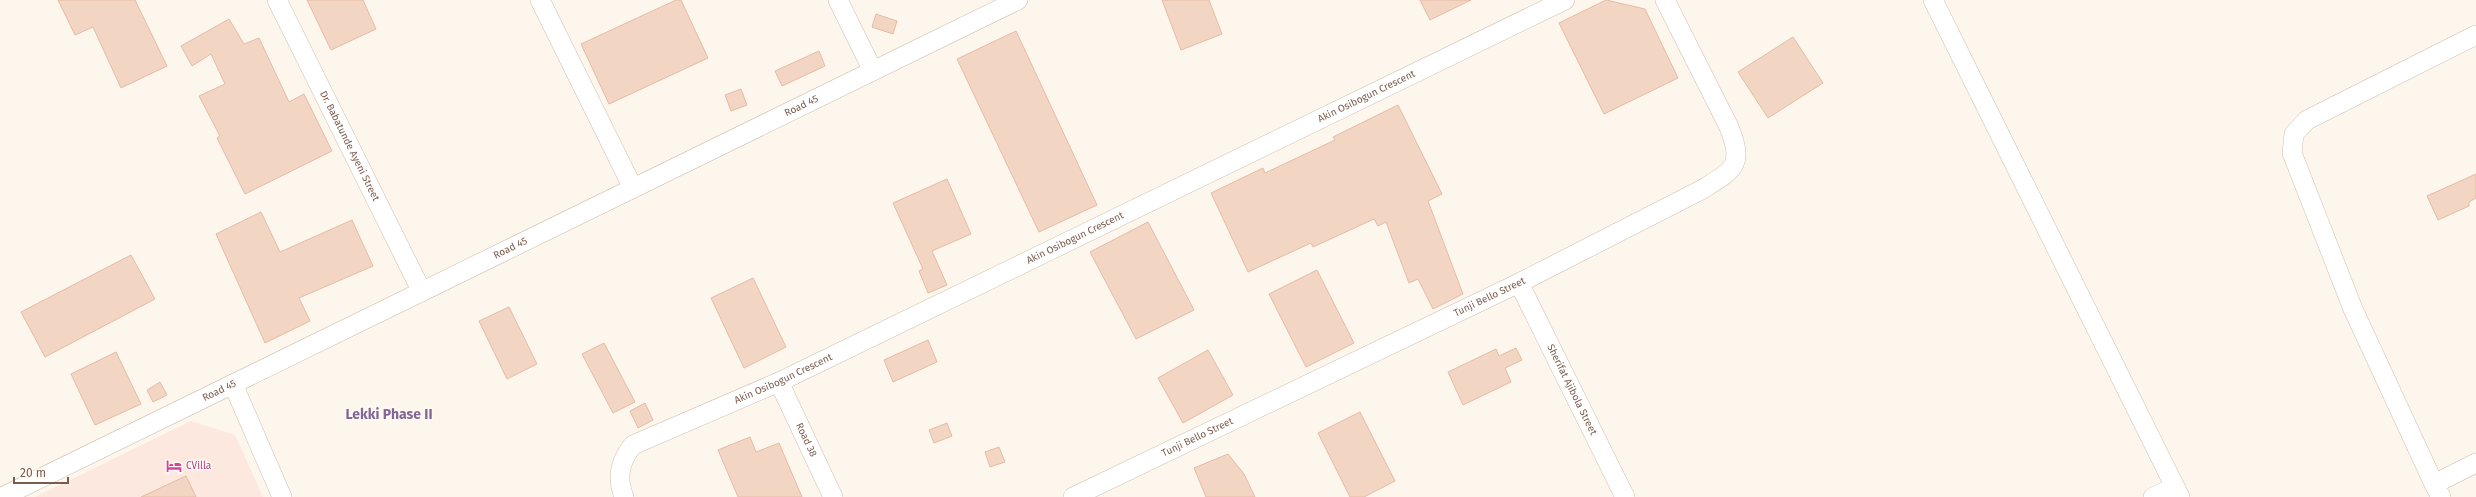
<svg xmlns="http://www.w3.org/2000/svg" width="2476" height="497" viewBox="0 0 2476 497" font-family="'Fira Sans',sans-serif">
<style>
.commercial{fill:#fde8e0}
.building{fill:#f3d5c3;stroke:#e6bba3}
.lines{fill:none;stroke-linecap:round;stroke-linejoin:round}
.minor-casing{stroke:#d1beb0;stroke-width:20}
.minor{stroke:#fff;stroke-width:19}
.labels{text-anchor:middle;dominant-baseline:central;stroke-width:3;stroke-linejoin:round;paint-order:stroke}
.street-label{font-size:10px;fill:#7a5c4d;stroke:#fffaf3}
.hotel-label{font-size:10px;fill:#b23c85;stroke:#fffaf3;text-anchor:start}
.district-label{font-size:14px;font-weight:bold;fill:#846695;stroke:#fffaf3}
</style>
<rect width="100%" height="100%" fill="#fdf6ec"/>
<!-- commercial -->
<path class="commercial" d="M191,421L235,435L263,497H35Z"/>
<!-- building -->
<g class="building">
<path d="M58,0H135L167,66L121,88L93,27L75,35Z"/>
<path d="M307,0H363L376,29L331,50Z"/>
<path d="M676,0H681L708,58L609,104L581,44Z"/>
<path d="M1162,0H1209L1222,34L1181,50Z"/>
<path d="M1420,0H1471L1430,20Z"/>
<path d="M1606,0L1645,9L1678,78L1604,114L1559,23Z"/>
<path d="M876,14L897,21L893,34L872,27Z"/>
<path d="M229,19L244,44L259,38L289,102L304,94L332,151L245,194L217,138L220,136L199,96L225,84L211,54L192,66L181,46Z"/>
<path d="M1016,31L1097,205L1039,232L957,59Z"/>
<path d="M1793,37L1823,83L1768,118L1738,72Z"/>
<path d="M819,51L825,66L782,86L775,71Z"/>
<path d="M741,89L747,105L731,111L725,95Z"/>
<path d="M1398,105L1442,194L1428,201L1463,294L1433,309L1418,279L1409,283L1386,222L1378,226L1374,219L1313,247L1311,243L1248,272L1211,193L1263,168L1265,173L1335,140L1333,137Z"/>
<path d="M2476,174V198L2469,202V206L2438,220L2427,196Z"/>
<path d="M947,179L971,234L932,251L947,285L928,293L919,271L923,269L893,203Z"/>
<path d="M261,212L280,252L352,220L373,266L299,298L310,321L265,343L216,234Z"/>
<path d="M1148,222L1194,310L1136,339L1090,252Z"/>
<path d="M131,255L155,299L45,357L21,312Z"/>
<path d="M1317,270L1354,343L1306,367L1269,294Z"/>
<path d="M753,278L786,347L744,368L711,298Z"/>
<path d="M509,307L537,364L507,379L479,321Z"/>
<path d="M928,340L937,362L893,382L884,360Z"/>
<path d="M604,343L635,402L613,413L582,354Z"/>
<path d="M1516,348L1522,360L1505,368L1511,382L1463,405L1448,372L1496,349L1499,356Z"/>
<path d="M1208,350L1233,395L1183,423L1158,378Z"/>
<path d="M116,352L141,404L95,425L71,374Z"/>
<path d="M160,382L167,395L153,402L147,390Z"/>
<path d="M645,403L653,420L638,428L630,411Z"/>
<path d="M1360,412L1395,481L1364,497H1350L1318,433Z"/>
<path d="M947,423L952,436L934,443L929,430Z"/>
<path d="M750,437L756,452L779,443L802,497H738L718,450Z"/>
<path d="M999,447L1005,462L990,467L985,452Z"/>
<path d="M1228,454L1244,474L1255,497H1206L1194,468Z"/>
<path d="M186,476L196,497H141Z"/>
</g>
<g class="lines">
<defs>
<g id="minor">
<path id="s1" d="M277,0L422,292"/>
<path d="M540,0L633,188"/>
<path d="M838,0L873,71"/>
<path d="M1933,0L2180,497"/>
<path id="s2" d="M1519,283L1625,497"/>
<path id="s3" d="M779,382L833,497"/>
<path d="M233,384L282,497"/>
<path d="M2434,484L2353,309L2292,153L2294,134L2307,120L2476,35"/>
<path id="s4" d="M2,497L1018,0"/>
<path id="s5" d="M624,497C616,477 620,461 633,445L779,382L1565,0"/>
<path id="s6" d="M1073,497L1519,283L1703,189C1735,169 1744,165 1729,127L1665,0"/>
<path d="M2153,497L2175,487"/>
<path d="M2441,497L2434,484L2476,463"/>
</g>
</defs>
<!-- minor casing -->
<use href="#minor" class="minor-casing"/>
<!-- minor -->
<use href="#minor" class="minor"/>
</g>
<!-- icons -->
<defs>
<symbol id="hotel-bare" viewBox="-9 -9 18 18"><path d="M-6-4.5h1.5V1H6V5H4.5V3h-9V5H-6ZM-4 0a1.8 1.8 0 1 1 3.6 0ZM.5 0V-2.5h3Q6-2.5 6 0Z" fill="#d1479c" stroke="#fffaf3" stroke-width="2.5" paint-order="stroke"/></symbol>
</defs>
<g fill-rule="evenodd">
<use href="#hotel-bare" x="163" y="455" width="22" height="22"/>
</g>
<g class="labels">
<!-- street labels -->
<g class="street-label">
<text stroke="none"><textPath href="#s5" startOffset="868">Akin Osibogun Crescent</textPath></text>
<text stroke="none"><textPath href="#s4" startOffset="890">Road 45</textPath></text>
<text stroke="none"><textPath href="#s1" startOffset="163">Dr. Babatunde Ayeni Street</textPath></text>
<text stroke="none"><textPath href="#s5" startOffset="544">Akin Osibogun Crescent</textPath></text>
<text stroke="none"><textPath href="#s4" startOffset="566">Road 45</textPath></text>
<text stroke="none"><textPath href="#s6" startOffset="462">Tunji Bello Street</textPath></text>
<text stroke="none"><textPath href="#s5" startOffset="220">Akin Osibogun Crescent</textPath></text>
<text stroke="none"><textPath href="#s2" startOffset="119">Sherifat Ajibola Street</textPath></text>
<text stroke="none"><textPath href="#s4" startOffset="242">Road 45</textPath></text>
<text stroke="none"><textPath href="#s6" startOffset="138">Tunji Bello Street</textPath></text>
<text stroke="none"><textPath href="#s3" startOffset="64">Road 38</textPath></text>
</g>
<!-- hotel labels -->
<g class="hotel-label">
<text x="186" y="466">CVilla</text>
</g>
<!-- district labels -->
<g class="district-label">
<text x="389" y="414">Lekki Phase II</text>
</g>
</g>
<!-- scale -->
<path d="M14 477v6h54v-6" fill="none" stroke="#7a5c4d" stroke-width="2"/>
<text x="20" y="477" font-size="12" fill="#7a5c4d" stroke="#fffaf3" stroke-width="3" paint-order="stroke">20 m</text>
</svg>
